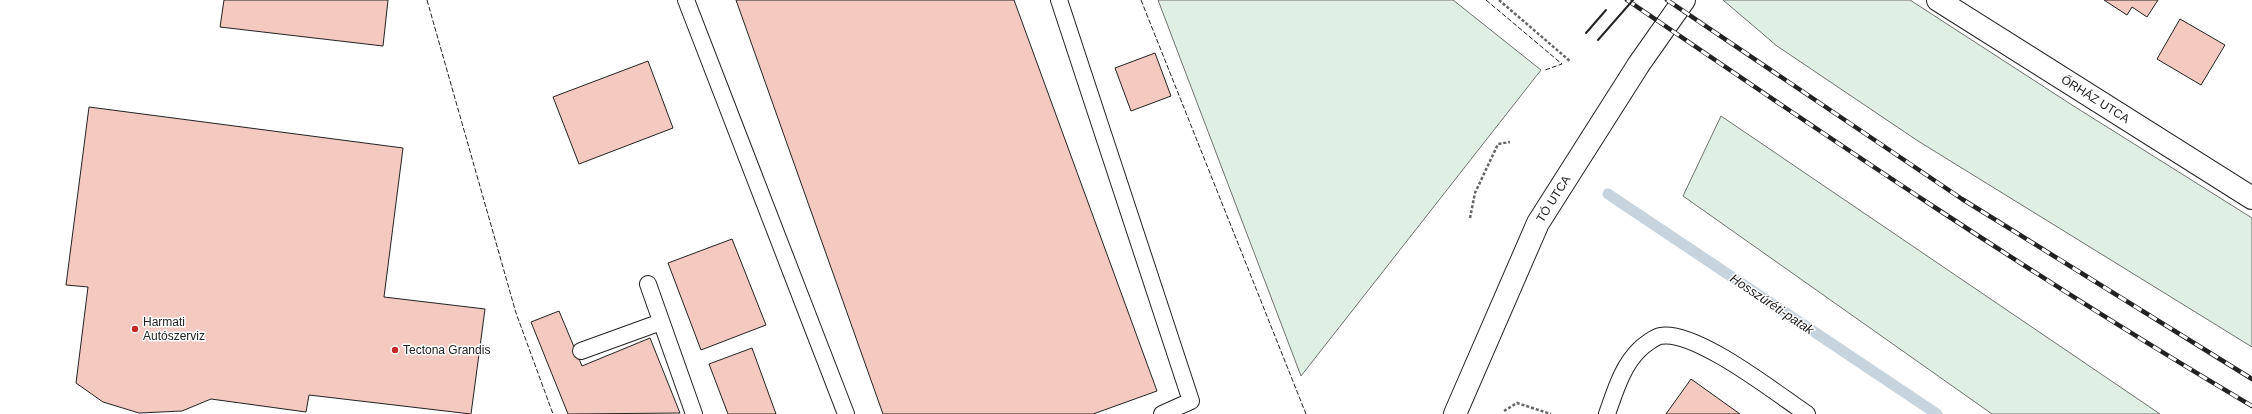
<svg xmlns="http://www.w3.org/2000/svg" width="2252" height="414" viewBox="0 0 2252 414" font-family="Helvetica,sans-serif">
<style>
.green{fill:#e0efe3;stroke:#6f6f6f}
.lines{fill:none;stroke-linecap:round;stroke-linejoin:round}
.stream{stroke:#c7d3dd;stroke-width:11}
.building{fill:#f3c9c0;stroke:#222}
.lane-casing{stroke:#222;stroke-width:18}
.street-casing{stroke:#222;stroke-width:24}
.secondary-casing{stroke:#222;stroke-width:24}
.path{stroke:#646464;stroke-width:2.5;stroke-dasharray:3 2;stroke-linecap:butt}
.lane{stroke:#fff;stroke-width:16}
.street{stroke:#fff;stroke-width:22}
.secondary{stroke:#fff;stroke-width:22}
.rail-casing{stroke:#222;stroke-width:4.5}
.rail{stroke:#fff;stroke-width:3;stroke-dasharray:9;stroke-linecap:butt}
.fence{stroke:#222;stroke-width:1;stroke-dasharray:5 2;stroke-linecap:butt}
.wall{stroke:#222;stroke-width:2}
.poi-dot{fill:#c62828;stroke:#fff;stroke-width:1.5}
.labels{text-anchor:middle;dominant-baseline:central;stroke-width:3;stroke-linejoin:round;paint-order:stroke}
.street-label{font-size:12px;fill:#222;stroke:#fff}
.poi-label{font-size:12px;fill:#222;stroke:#fff;text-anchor:start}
.water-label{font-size:13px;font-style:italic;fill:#222;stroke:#fff}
</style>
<rect width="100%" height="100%" fill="#fff"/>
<!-- green -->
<g class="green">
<path d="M1158,0H1453L1541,70L1301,376Z"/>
<path d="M1723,0H1910L2072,105L2252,218V347L1918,141L1777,46Z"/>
<path d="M1721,116L2160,414H1992L1683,196Z"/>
</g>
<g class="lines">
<!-- stream -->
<path class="stream" d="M1608,194L1937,414"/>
</g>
<!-- building -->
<g class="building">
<path d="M224,0H388L383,46L220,27Z"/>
<path d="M736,0H1014L1157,391L1093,414H883Z"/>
<path d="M2104,0H2158L2147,17L2132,7L2127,15Z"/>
<path d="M2180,19L2225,45L2201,85L2157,59Z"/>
<path d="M1155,53L1171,96L1131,111L1115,68Z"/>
<path d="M648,61L673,128L579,164L553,97Z"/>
<path d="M89,107L403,148L384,297L485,309L471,414L309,395L306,412L211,399L182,411L139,413L103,402L76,383L88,287L66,285Z"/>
<path d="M732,239L766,325L701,350L668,263Z"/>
<path d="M559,311L582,366L650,338L680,413L568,414L531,322Z"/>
<path d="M752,348L776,414H728L709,364Z"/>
<path d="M1691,379L1740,414H1666Z"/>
</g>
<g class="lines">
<defs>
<g id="lane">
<path d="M686,0L846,414"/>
<path d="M1059,0L1191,401L1162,414"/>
<path d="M648,284L694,414"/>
<path d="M581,351L661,322"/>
<path d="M1607,414C1615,392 1622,366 1640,349C1644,345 1655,337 1660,336C1695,329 1777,394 1807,414"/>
</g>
<g id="street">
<path id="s1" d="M1938,0L2252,198"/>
</g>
<g id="secondary">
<path id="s2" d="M1455,414L1538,223L1639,64L1684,0"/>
</g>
</defs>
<!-- lane casing -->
<use href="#lane" class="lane-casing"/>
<!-- street casing -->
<use href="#street" class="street-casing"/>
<!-- secondary casing -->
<use href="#secondary" class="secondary-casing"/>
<!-- path -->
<g class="path">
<path d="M1499,0L1571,62"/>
<path d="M1470,218L1475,193L1498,144L1510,142"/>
<path d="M1504,411L1517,403L1551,414"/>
</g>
<!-- lane -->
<use href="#lane" class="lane"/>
<!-- street -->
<use href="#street" class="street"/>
<!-- secondary -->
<use href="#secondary" class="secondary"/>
<defs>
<g id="rail">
<path d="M1627,0C1832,140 2038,280 2252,406"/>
<path d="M1667,0L1962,199L2252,379"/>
</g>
</defs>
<!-- rail casing -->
<use href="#rail" class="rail-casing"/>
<!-- rail -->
<use href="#rail" class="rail"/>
<!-- fence -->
<g class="fence">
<path d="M427,0L516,313L553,414"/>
<path d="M1141,0L1306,414"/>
<path d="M1486,0L1562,64L1545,70"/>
</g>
<!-- wall -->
<g class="wall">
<path d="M1586,33L1606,10"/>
<path d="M1598,40L1633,0"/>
</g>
</g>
<!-- markers -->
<g class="poi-dot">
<circle cx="135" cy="329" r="4"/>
<circle cx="395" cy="350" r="4"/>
</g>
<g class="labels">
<!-- street labels -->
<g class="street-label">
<text stroke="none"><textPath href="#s1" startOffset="186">ŐRHÁZ UTCA</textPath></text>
<text stroke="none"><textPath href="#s2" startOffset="237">TÓ UTCA</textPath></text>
</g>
<!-- poi labels -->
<g class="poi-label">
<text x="143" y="322">Harmati<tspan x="143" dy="14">Autószerviz</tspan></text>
<text x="403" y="350">Tectona Grandis</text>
</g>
<!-- water labels -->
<g class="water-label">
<text transform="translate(1772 304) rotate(34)">Hosszúréti-patak</text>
</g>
</g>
</svg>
